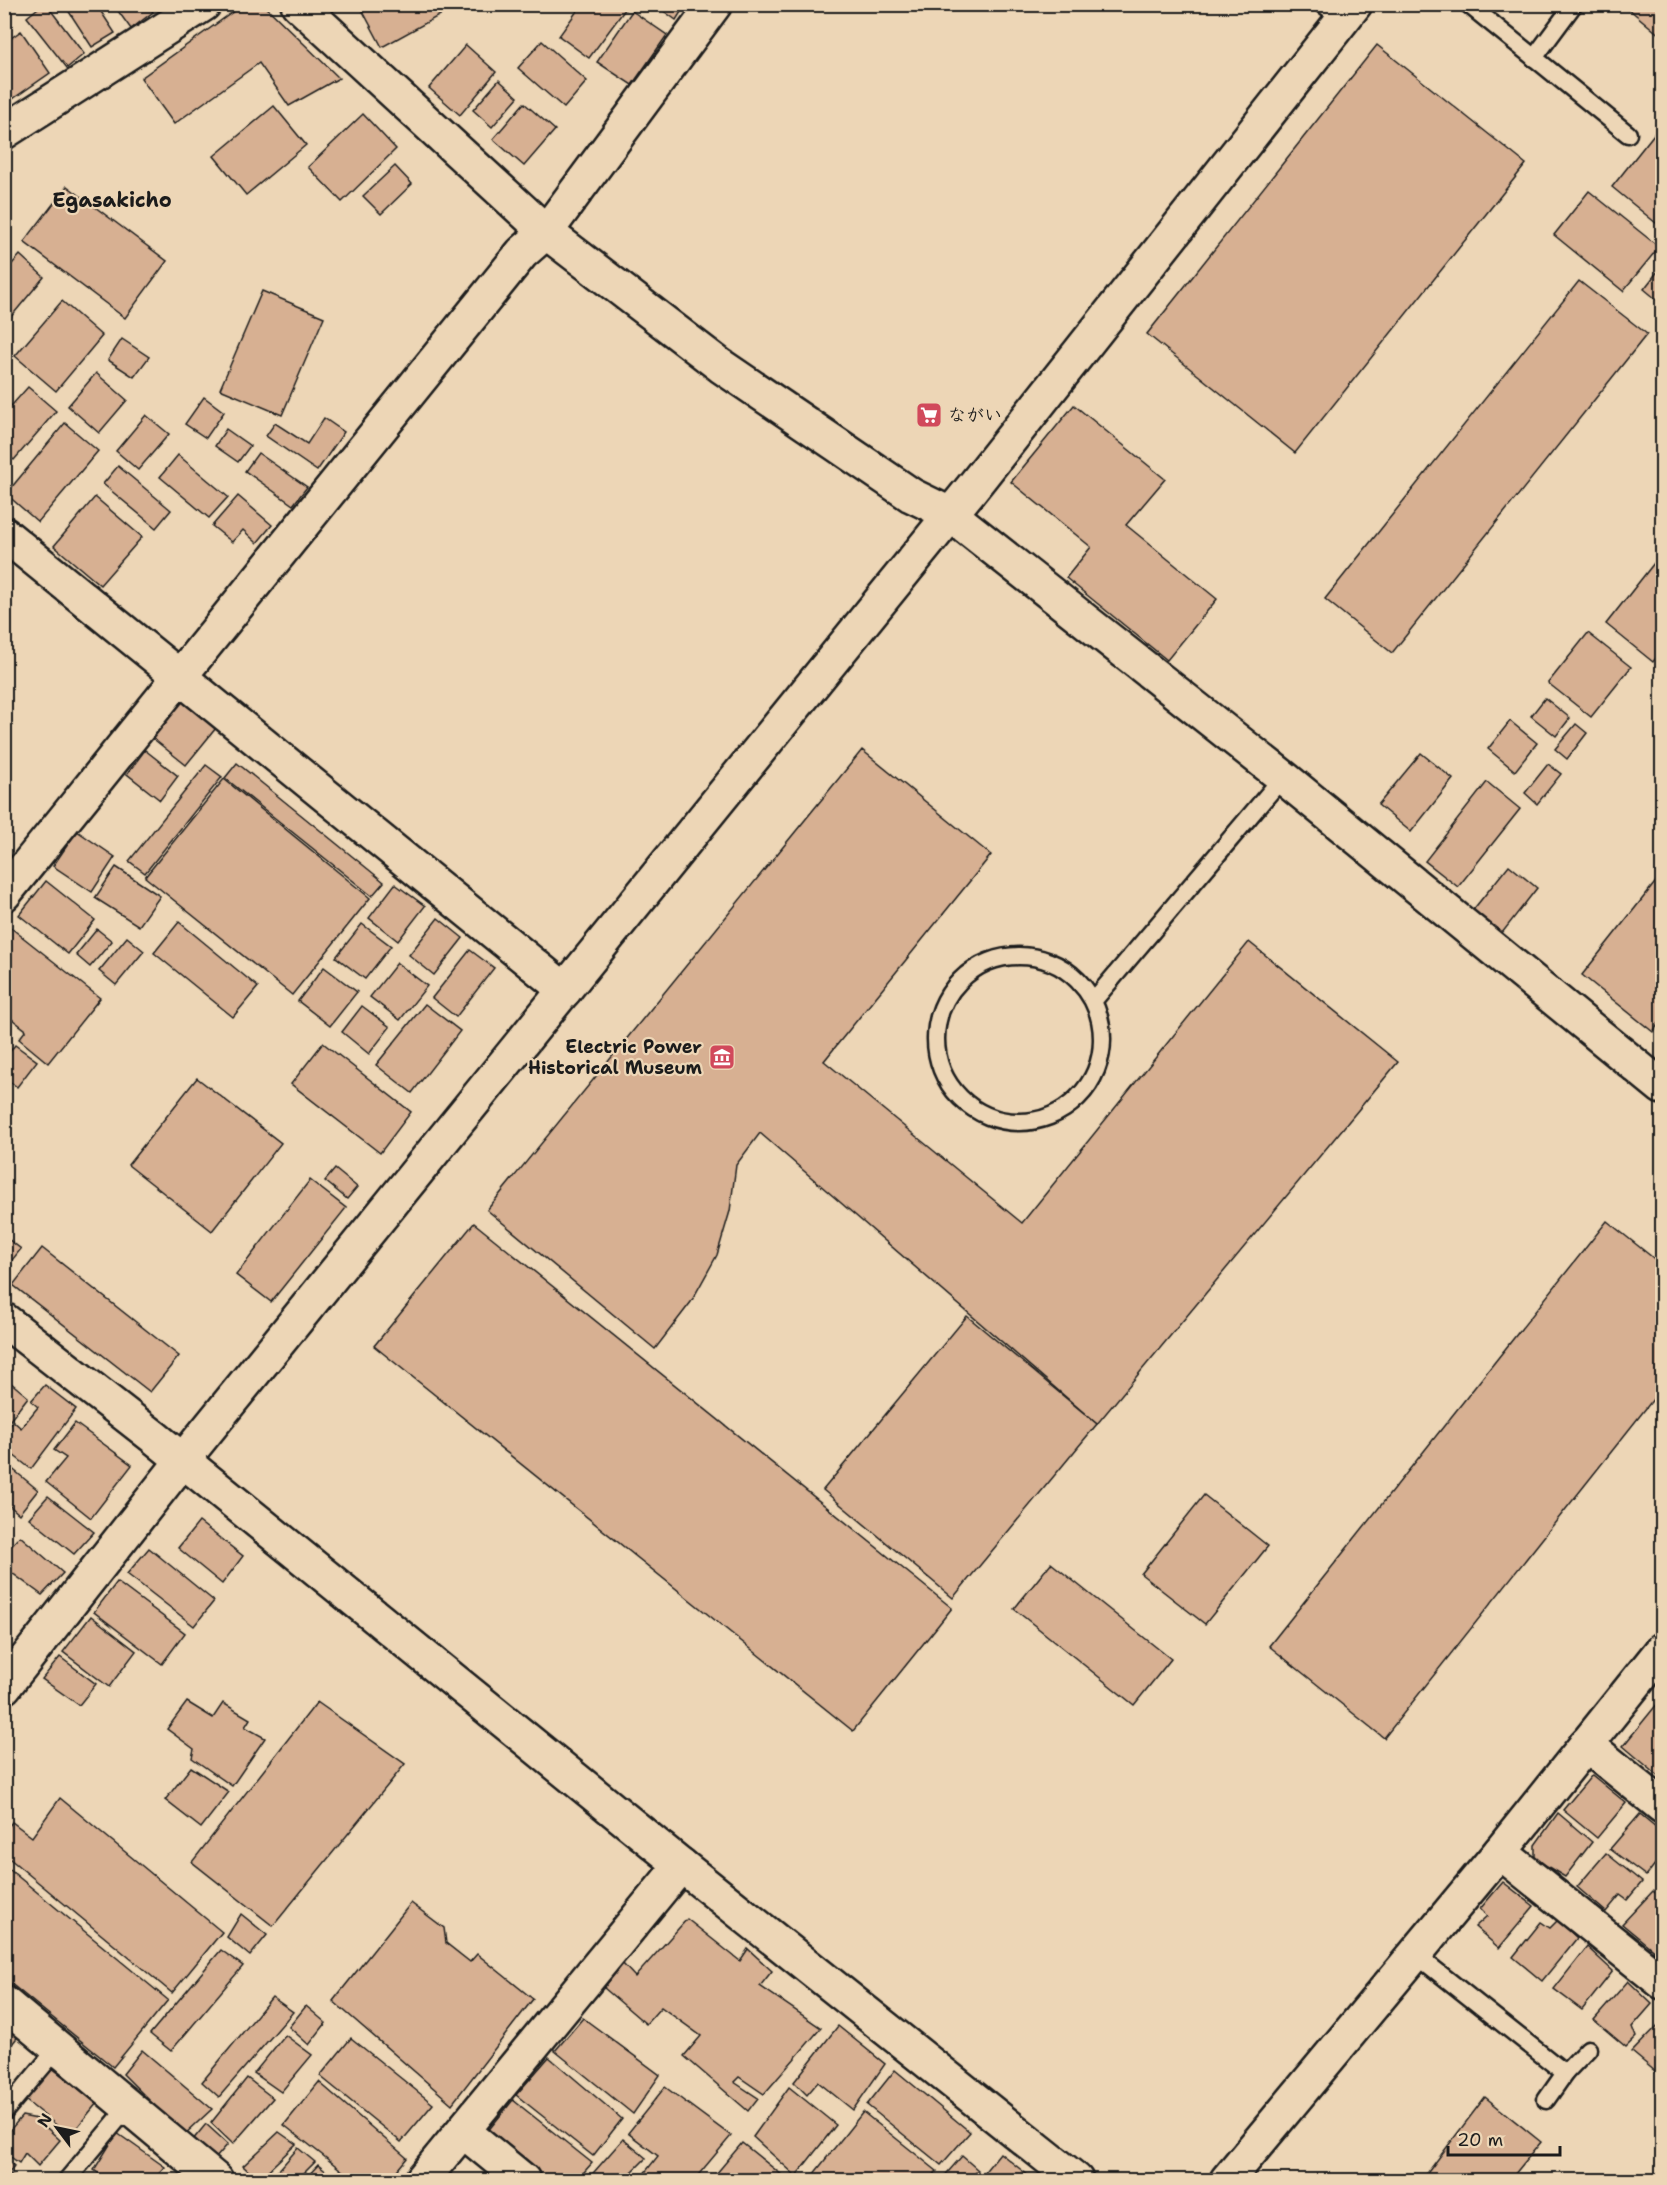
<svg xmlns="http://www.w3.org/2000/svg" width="1667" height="2185" viewBox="0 0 1667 2185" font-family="'Shantell Sans','Klee One',sans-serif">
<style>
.building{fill:#d7b092;stroke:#1c1c1c;stroke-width:1.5}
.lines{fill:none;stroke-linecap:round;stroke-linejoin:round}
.service-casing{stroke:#1c1c1c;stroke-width:21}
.minor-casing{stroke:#1c1c1c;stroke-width:38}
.tertiary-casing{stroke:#1c1c1c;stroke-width:38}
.service{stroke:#edd6b6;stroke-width:16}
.minor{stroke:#edd6b6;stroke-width:33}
.tertiary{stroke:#edd6b6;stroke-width:33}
.labels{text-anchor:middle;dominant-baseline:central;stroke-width:4.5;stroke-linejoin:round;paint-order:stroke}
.poi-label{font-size:18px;font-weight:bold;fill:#1c1c1c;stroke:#edd6b6;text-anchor:start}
.neighbourhood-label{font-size:20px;font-weight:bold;fill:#1c1c1c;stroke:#edd6b6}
</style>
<rect width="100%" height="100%" fill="#edd6b6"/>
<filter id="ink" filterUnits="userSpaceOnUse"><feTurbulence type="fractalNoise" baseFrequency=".0167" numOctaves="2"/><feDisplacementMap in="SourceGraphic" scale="12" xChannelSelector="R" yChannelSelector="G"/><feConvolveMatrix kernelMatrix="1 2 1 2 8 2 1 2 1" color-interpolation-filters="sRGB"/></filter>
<g filter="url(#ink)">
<!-- building -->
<g class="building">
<path d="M43,4H46L84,54L67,68L27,17Z"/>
<path d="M64,4H96L115,33L92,47Z"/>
<path d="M113,4H148L153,12L131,29Z"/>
<path d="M244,4H263L339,78L289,106L259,63L174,124L141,78Z"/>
<path d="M359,4H440L444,13L382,47Z"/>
<path d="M582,4H629L589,58L559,36Z"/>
<path d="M654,4H686L676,20Z"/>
<path d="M1623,4H1662V37Z"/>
<path d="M632,11L667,35L632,85L597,62Z"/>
<path d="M21,31L50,73L4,105V43Z"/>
<path d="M542,41L587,81L564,108L518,68Z"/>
<path d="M466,45L496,72L460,115L429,88Z"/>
<path d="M1377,45L1526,164L1295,453L1147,334Z"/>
<path d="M499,80L518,97L492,127L473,110Z"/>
<path d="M524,103L555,130L524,166L493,139Z"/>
<path d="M274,106L306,145L246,195L214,156Z"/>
<path d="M363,114L396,149L342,202L308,167Z"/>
<path d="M1662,124V228L1612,187Z"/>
<path d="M395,166L412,184L381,214L363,196Z"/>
<path d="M67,186L167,261L125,318L24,242Z"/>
<path d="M1589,191L1659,247L1623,291L1554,235Z"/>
<path d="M20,255L44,277L5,324L4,273Z"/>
<path d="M1662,266V304L1644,289Z"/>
<path d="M1579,281L1647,334L1392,653L1325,599Z"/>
<path d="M262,291L324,317L282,415L220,389Z"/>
<path d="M62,301L102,336L56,391L15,356Z"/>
<path d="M122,339L149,357L134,377L108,360Z"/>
<path d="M96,373L127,400L99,433L68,406Z"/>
<path d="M28,387L56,411L14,460L4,452V414Z"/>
<path d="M204,397L224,412L206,438L185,424Z"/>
<path d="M1074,405L1165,479L1126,525L1217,599L1167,660L1066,578L1091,547L1011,482Z"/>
<path d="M146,415L169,434L138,470L116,451Z"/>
<path d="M324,418L344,432L317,471L266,436L275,423L307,444Z"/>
<path d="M65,423L98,451L38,522L6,494Z"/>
<path d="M226,429L250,446L238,462L215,446Z"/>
<path d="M258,453L307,487L293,505L245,471Z"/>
<path d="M178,455L228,497L209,518L160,477Z"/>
<path d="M118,466L171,510L156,528L103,484Z"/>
<path d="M238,496L272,525L257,543L243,530L232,542L212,526Z"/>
<path d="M95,497L142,537L100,585L54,546Z"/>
<path d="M1662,553V650L1653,662L1606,624Z"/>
<path d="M1588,633L1631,667L1591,717L1548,683Z"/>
<path d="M1545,698L1570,718L1556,736L1531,716Z"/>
<path d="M180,700L216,728L186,765L151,737Z"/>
<path d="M1510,721L1537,743L1515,771L1488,749Z"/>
<path d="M1576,724L1587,733L1567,759L1555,749Z"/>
<path d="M145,750L178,776L160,800L127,774Z"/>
<path d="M862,750L991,855L824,1061L1022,1223L1249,942L1398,1062L1097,1424L760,1133L736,1165L730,1211L717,1255L691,1302L655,1349L487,1210Z"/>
<path d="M1421,753L1453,779L1411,832L1378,805Z"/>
<path d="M237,763L384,882L372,896L225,778Z"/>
<path d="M1548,764L1561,774L1537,804L1525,793Z"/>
<path d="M206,765L222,777L145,873L129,861Z"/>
<path d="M224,779L370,898L292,995L145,877Z"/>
<path d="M1487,782L1520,809L1458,887L1425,861Z"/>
<path d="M77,831L115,857L92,892L53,866Z"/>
<path d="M1509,865L1537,888L1502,933L1473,910Z"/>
<path d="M116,867L160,896L139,926L95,898Z"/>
<path d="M1662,874V1019L1653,1032L1582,975Z"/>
<path d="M46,881L95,920L68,954L19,915Z"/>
<path d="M395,884L425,906L398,941L369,918Z"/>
<path d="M438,918L463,938L434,975L409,955Z"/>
<path d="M179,922L258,987L233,1017L154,953Z"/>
<path d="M6,924L100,998L48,1063L19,1039L26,1030L4,1013Z"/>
<path d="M362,924L391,946L365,979L336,957Z"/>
<path d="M97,929L112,941L90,967L76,955Z"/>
<path d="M127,937L144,951L116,985L99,971Z"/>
<path d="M470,950L494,968L456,1017L432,998Z"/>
<path d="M397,963L427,986L400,1020L370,997Z"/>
<path d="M324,967L357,992L330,1026L298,1001Z"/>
<path d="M425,1004L460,1031L412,1093L376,1065Z"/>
<path d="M362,1006L390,1027L369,1054L342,1032Z"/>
<path d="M323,1043L411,1112L380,1153L291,1084Z"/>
<path d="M15,1045L37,1061L17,1087L4,1077V1059Z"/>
<path d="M197,1078L281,1143L212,1231L128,1165Z"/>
<path d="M335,1169L357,1187L347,1199L325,1181Z"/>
<path d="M310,1180L346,1208L271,1302L236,1275Z"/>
<path d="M1607,1221L1662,1265V1388L1384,1738L1269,1646Z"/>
<path d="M474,1223L952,1608L853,1731L374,1346Z"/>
<path d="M4,1236L21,1249L4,1270Z"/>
<path d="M42,1248L179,1356L150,1392L13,1285Z"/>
<path d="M967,1316L1097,1424L953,1598L823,1490Z"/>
<path d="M4,1377L28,1397L4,1428Z"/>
<path d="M45,1385L76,1409L31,1469L4,1448V1435L13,1421L21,1428L38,1407L31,1401Z"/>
<path d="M75,1423L132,1465L91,1518L46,1482L66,1458L54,1450Z"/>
<path d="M4,1462L38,1490L19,1514L4,1501Z"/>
<path d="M1204,1495L1268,1546L1205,1624L1141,1574Z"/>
<path d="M48,1496L94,1532L74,1554L29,1518Z"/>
<path d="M199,1522L243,1556L222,1584L178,1548Z"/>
<path d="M20,1536L63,1573L42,1595L4,1567V1553Z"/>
<path d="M149,1548L214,1601L194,1626L127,1574Z"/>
<path d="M1051,1563L1171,1659L1134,1705L1014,1609Z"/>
<path d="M117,1582L185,1633L162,1664L94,1612Z"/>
<path d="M91,1616L136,1651L109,1687L63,1652Z"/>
<path d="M60,1657L96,1684L79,1705L42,1679Z"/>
<path d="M1662,1698V1779L1623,1746Z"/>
<path d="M187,1702L213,1718L223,1703L250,1719L245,1727L265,1738L232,1786L192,1758L194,1749L167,1729Z"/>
<path d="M317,1702L405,1764L273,1926L192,1862Z"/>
<path d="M191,1767L229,1792L201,1828L165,1800Z"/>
<path d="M1592,1775L1626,1803L1597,1838L1563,1810Z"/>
<path d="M60,1798L222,1932L172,1993L4,1854V1832L12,1822L32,1837Z"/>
<path d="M1558,1813L1592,1842L1565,1877L1535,1859V1845Z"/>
<path d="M1640,1814L1662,1832V1855L1646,1876L1610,1849Z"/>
<path d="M1606,1853L1642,1882L1627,1900L1620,1895L1606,1912L1577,1887Z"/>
<path d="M4,1865L168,2000L113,2067L4,1978Z"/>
<path d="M1503,1882L1534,1906L1499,1948L1475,1927L1487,1916L1480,1909Z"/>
<path d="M1653,1891L1662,1899V1945L1656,1952L1622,1924Z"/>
<path d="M411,1903L444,1928L446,1943L470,1962L477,1954L533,1999L452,2104L333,2001Z"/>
<path d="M241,1914L267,1935L250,1956L227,1937Z"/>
<path d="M687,1919L740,1961L748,1949L772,1971L760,1986L821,2028L764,2094L739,2077L734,2082L758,2098L748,2111L684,2056L701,2036L661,2007L646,2024L604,1988L622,1963L635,1977Z"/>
<path d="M1558,1920L1577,1938L1542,1981L1513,1957L1541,1922L1550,1928Z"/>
<path d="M1587,1947L1613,1971L1582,2010L1554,1989Z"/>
<path d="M221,1950L243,1966L171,2051L150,2034Z"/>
<path d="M1628,1981L1652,2004L1632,2027L1636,2037L1626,2047L1594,2020Z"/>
<path d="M272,1997L293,2012L219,2097L202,2082Z"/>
<path d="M306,2006L326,2023L309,2045L289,2027Z"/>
<path d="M583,2018L660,2075L633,2114L555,2051Z"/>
<path d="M4,2019L20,2034L4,2054Z"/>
<path d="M1662,2021V2077L1632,2052Z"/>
<path d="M838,2026L885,2064L853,2110L818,2082L807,2095L794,2082Z"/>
<path d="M285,2035L312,2055L281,2092L254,2073Z"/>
<path d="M351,2038L433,2104L401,2142L320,2076Z"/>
<path d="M142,2050L212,2109L184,2135L123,2074Z"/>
<path d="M549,2057L622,2119L593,2156L516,2095Z"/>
<path d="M52,2068L97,2103L70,2136L25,2100Z"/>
<path d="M895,2070L970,2132L941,2165L867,2105Z"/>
<path d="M247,2078L273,2098L233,2144L211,2123Z"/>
<path d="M319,2082L407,2158L389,2180H354L284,2125Z"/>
<path d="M665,2087L731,2136L694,2180H639L658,2156L628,2133Z"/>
<path d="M789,2087L836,2125L796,2176L753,2137Z"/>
<path d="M1485,2097L1541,2142L1510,2180H1422Z"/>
<path d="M513,2100L592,2163L577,2180H546L487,2132Z"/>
<path d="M863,2112L937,2171L929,2180H809Z"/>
<path d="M22,2116L37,2119L60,2140L38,2166L25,2153L19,2163L4,2152V2137Z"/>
<path d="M206,2124L228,2144L215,2159L192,2141Z"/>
<path d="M279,2132L296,2144L258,2180L243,2166Z"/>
<path d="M117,2133L165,2167L153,2180H108L94,2170Z"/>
<path d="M623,2139L646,2158L624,2180H587Z"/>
<path d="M742,2143L788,2180H711Z"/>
<path d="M298,2148L315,2162L297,2180H270Z"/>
<path d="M1000,2153L1034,2180H978Z"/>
<path d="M962,2156L978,2170L969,2180H941Z"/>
<path d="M4,2158L14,2166L9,2173L17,2180H4Z"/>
<path d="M318,2165L334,2178L332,2180H304Z"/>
</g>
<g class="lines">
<defs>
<g id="service">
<path d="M1323,4L1343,19"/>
<path d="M1468,4L1628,134"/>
<path d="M1534,58L1574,4"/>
<circle cx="1019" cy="1039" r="83"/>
<path d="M1094,1000L1283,777"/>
<path d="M1415,1954L1565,2073"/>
<path d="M1546,2100L1565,2073L1588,2049"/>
<path d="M4,2112L58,2048"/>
<path d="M67,2180L128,2107"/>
</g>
<g id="minor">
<path d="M298,4L546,232L721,366L911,495L950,514"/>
<path d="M4,132L204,4"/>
<path d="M4,534L565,990"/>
<path d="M4,894L522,253L546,232L715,4"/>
<path d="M1586,1744L1662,1806"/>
<path d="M1500,1852L1662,1982"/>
<path d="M4,2003L216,2180"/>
<path d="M463,2131L523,2180"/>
<path d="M422,2180L681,1865"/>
</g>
<g id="tertiary">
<path d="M950,514L1283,777L1662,1087"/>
<path d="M4,1320L154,1437L681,1865L1076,2180"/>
<path d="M4,1687L183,1460L972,488L1355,4"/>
<path d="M1227,2180L1500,1852L1662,1650"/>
</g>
</defs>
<!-- service casing -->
<use href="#service" class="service-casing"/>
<!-- minor casing -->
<use href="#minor" class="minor-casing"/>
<!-- tertiary casing -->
<use href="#tertiary" class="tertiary-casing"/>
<!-- service -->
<use href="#service" class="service"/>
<!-- minor -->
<use href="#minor" class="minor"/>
<!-- tertiary -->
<use href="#tertiary" class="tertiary"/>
</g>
</g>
<!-- icons -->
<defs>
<symbol id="supermarket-square" viewBox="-11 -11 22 22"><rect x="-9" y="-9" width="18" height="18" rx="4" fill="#d1495b" stroke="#edd6b6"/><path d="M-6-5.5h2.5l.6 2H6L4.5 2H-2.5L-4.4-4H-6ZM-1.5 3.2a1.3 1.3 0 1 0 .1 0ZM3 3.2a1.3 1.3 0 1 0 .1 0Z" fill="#fff"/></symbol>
<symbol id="museum-square" viewBox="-11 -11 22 22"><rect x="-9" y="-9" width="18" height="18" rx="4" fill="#d1495b" stroke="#edd6b6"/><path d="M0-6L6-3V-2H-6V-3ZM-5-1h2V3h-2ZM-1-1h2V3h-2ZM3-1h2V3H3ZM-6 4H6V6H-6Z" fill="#fff"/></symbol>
</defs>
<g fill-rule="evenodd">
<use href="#supermarket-square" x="914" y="400" width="30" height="30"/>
<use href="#museum-square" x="707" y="1042" width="30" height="30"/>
</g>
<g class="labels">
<!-- poi labels -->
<g class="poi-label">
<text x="948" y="415">ながい</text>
<text x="702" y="1047" text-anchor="end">Electric Power<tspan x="702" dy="21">Historical Museum</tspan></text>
</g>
<!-- neighbourhood labels -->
<g class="neighbourhood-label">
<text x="112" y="200">Egasakicho</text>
</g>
</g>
<!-- margin -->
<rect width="1667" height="2185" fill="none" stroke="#edd6b6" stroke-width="24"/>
<rect x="12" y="12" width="1643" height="2161" fill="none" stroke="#1c1c1c" stroke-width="2" filter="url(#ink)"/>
<!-- north arrow -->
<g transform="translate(57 2128) rotate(302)" stroke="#edd6b6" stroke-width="4.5" paint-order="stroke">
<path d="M0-4.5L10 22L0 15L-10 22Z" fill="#1c1c1c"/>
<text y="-9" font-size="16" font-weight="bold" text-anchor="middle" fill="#1c1c1c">N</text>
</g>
<!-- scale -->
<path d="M1448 2146v9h112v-9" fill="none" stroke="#1c1c1c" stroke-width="3"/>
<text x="1457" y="2146" font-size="18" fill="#1c1c1c" stroke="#edd6b6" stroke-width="4.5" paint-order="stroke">20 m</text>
</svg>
